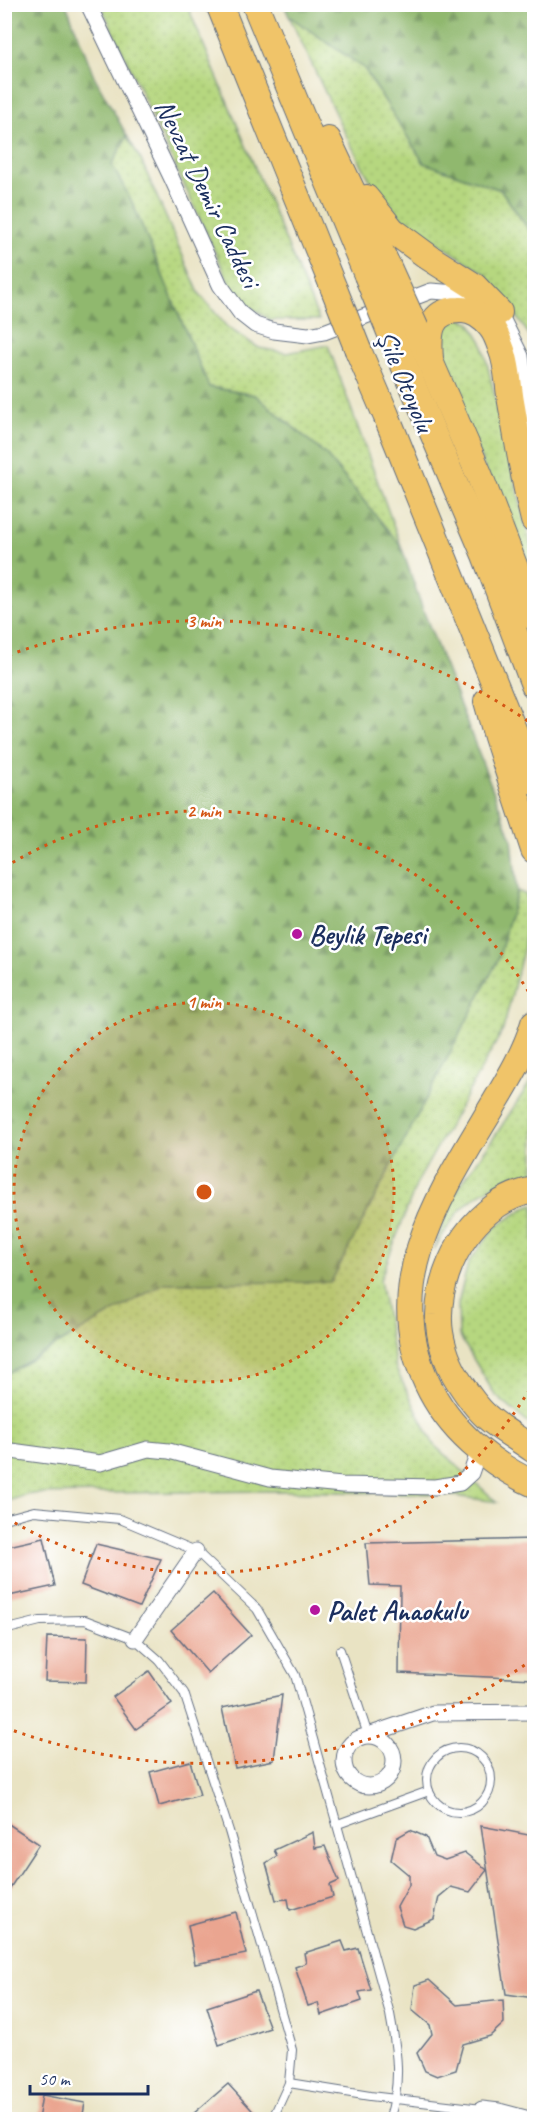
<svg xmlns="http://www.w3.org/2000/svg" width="539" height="2124" viewBox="0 0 539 2124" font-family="Caveat,sans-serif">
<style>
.grass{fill:url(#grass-dots);stroke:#68836e;stroke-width:1.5}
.forest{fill:url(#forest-firs);stroke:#567466;stroke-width:1.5}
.building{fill:#eaa590}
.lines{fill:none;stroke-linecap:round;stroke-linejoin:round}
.service-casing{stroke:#636e81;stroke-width:10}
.minor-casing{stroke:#636e81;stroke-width:17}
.trunk-casing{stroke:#636e81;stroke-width:28}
.service{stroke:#fff;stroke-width:8}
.minor{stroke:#fff;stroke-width:15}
.trunk{stroke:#f0c469;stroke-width:26}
.trunk-bridge-casing{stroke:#636e81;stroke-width:28;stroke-linecap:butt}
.trunk-bridge{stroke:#f0c469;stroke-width:26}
.ring{fill:none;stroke:#d45514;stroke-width:3;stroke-dasharray:3 6}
.poi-dot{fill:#b5179e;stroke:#fff;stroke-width:2}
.labels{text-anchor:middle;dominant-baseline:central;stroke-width:5;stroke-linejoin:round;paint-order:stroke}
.street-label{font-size:28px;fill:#1b2f5e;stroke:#fff}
.poi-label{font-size:28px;font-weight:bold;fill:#1b2f5e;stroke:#fff;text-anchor:start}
.centre{fill:#d45514;stroke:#fff;stroke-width:3}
.ring-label{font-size:18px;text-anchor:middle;font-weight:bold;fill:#d45514;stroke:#fff;stroke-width:5;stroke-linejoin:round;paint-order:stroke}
</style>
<defs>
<pattern id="grass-dots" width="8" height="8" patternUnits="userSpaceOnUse" patternTransform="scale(1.5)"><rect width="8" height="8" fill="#b6d77f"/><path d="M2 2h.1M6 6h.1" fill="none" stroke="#9cb970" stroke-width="1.8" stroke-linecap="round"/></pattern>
<pattern id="forest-firs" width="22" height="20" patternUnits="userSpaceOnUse" patternTransform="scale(1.5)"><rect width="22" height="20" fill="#90b86e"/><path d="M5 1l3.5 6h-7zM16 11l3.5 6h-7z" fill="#75965e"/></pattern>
</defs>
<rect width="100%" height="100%" fill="#fff"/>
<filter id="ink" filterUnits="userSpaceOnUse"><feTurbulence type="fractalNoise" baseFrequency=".0167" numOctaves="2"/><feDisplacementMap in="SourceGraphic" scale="12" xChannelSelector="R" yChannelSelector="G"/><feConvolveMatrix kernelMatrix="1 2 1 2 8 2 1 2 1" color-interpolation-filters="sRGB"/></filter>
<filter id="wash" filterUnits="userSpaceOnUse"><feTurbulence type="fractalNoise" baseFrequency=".008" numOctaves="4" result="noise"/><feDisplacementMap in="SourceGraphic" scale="24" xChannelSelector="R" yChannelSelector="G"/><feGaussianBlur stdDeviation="1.35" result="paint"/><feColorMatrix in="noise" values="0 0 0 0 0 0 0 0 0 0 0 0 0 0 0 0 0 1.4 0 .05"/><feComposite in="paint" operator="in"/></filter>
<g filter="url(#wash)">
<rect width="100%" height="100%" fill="#e9e3c3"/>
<!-- grass -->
<g class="grass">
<path d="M101,5H187L319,320H270L236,297Z"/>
<path d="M289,16L364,68L424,163L501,190L534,237V351L533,340L486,274L404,221L370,180L342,128Z"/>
<path d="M127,136L141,160L199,293L227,327L259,348L287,353L328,345L401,546L326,455L255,395L209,387L132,202L112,165Z"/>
<path d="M456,317L470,322L482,342L534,560V582L436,355L442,330Z"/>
<path d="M517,891L527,895L524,947L503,1030L417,1183L380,1280L396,1369L434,1445L497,1502L439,1494L275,1491L29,1494L5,1502L4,1375L164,1283L331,1282L498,960Z"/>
<path d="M534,1076V1172C505,1179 472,1193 454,1218C447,1228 440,1240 434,1250L452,1197L497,1133Z"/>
<path d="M534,1204V1428L495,1395L459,1335L458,1304L468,1263L494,1228L528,1206Z"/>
</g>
<!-- forest -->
<g class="forest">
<path d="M66,4L94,76L127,136L112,165L132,202L209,387L255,395L326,455L401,546L423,610L512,839L517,891L498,960L331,1282L164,1283L5,1375L4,5Z"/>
<path d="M284,5H534V237L501,190L424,163L364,68L289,16Z"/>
</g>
<g id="blocks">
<!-- building -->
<g class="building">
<path d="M44,1538L55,1586L4,1597V1547Z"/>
<path d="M534,1539V1679L399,1673L400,1586L370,1585L366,1543Z"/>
<path d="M96,1544L161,1559L139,1607L81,1585Z"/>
<path d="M213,1593L251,1635L208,1673L171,1630Z"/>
<path d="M47,1637L87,1638L86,1682L45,1681Z"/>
<path d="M149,1671L172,1704L136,1729L113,1697Z"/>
<path d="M282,1695L274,1760L235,1768L222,1708Z"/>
<path d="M190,1761L200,1795L159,1806L150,1772Z"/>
<path d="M4,1821L39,1844L4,1897Z"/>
<path d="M481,1826L534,1836V1998L506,1994Z"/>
<path d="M410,1830L426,1837L434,1856L445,1860L465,1853L487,1870L470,1892L451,1887L439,1897L434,1919L413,1928L403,1925L397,1907L409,1885V1875L391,1860L396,1838Z"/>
<path d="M313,1832L315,1848L325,1846L339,1881L330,1885L333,1897L290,1910L288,1899L276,1900L266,1863L277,1856L274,1850Z"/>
<path d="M236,1912L246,1954L195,1964L188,1925Z"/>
<path d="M342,1941L346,1951L358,1948L371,1990L359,1992L362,2001L321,2015L318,2003L308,2006L295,1967L306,1963L304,1953Z"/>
<path d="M429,1980L457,2005L503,2000L504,2023L490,2036L463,2044L456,2070L437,2076L425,2071L417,2053L432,2034L430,2025L412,2010L415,1985Z"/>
<path d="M256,1991L270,2028L219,2045L207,2007Z"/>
<path d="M228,2084L261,2120H186Z"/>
<path d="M42,2095L85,2103L82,2120H38Z"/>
</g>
</g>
</g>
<g filter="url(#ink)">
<use href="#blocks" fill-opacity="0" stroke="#636e81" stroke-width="1.5"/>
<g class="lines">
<defs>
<g id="service">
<path d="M4,1519L34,1511L120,1519L196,1551L257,1609L295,1675L390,2014C397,2052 402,2082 389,2120"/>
<path d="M4,1630L40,1621L85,1620L135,1639L159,1660L184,1693L229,1831L292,2050L289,2083L272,2120"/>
<path d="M340,1650L368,1735"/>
<circle cx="459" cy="1780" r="32"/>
<path d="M338,1824L429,1791"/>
<path d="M289,2083L370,2096L482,2109"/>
</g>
<g id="minor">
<path d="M88,4L172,179L220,285L241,314L255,325L274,331L308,335L324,332L431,291L469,294L499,312L521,356L534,453"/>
<path d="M4,1450L100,1463L148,1449L169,1451L270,1478L342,1485L435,1487L460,1483L471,1473L479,1450"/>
<path d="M135,1639L196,1551"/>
<path d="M368,1735L433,1713L534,1712"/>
<circle cx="369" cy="1761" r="25"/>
<path d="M482,2109L499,2111L533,2120"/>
</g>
<g id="trunk">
<path d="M219,4L334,289"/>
<path d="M255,4L367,275"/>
<path d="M328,140L387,265"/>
<path d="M366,198L392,230L430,258L474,286L499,312"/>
<path d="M416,329L479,474L534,617"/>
<path d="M392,337L485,555L534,685"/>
<path d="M358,350L386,415L534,781"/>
<path d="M430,359C428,333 429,310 460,310C472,309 484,318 491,327C496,333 499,342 501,348C508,364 508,385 511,402C518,442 524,481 534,520"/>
<path d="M487,701L497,737L534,850"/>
<path d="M534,1023C526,1051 509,1079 494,1104C443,1190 379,1281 427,1383C448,1429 490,1464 534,1484"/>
<path d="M534,1190C478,1200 440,1260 439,1315C438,1336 446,1361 458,1380C465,1391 476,1407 486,1416C500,1429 519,1439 534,1450"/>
</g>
</defs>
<!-- service casing -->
<use href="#service" class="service-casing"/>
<!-- minor casing -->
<use href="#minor" class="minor-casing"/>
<!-- trunk casing -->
<use href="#trunk" class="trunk-casing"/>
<!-- service -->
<use href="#service" class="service"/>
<!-- minor -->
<use href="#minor" class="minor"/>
<!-- trunk -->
<use href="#trunk" class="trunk"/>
<defs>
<g id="trunk-bridge">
<path d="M387,265L416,329"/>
<path d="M367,275L392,337"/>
<path d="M334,289L358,350"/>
</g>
</defs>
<!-- trunk-bridge casing -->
<use href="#trunk-bridge" class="trunk-bridge-casing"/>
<!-- trunk-bridge -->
<use href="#trunk-bridge" class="trunk-bridge"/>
</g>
</g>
<!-- distance rings -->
<circle cx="204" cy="1192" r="190" fill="#d45514" fill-opacity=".12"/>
<g class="ring">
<circle cx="204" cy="1192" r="190"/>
<path d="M534 1382A381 381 0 0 1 5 1517M5 867A381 381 0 0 1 534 1001"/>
<path d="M532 1660A571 571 0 0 1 9 1729M9 655A571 571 0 0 1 532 724"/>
</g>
<!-- markers -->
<g class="poi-dot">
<circle cx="297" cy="934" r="6"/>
<circle cx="315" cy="1610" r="6"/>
</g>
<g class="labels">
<!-- street labels -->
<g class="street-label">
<text transform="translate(208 193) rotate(64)">Nevzat Demir Caddesi</text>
<text transform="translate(406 381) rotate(67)">Şile Otoyolu</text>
</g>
<!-- poi labels -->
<g class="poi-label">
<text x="309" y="934">Beylik Tepesi</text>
<text x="327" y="1610">Palet Anaokulu</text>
</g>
</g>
<circle cx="204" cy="1192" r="9" class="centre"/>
<g class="ring-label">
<text x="204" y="627">3 min</text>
<text x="204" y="817">2 min</text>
<text x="204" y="1008">1 min</text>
</g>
<!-- margin -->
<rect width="539" height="2124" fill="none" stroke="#fff" stroke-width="24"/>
<!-- scale -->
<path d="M30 2085v9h118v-9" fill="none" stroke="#1b2f5e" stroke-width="3"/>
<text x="39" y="2085" font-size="18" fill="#1b2f5e" stroke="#ffffff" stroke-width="4.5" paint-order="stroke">50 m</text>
</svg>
